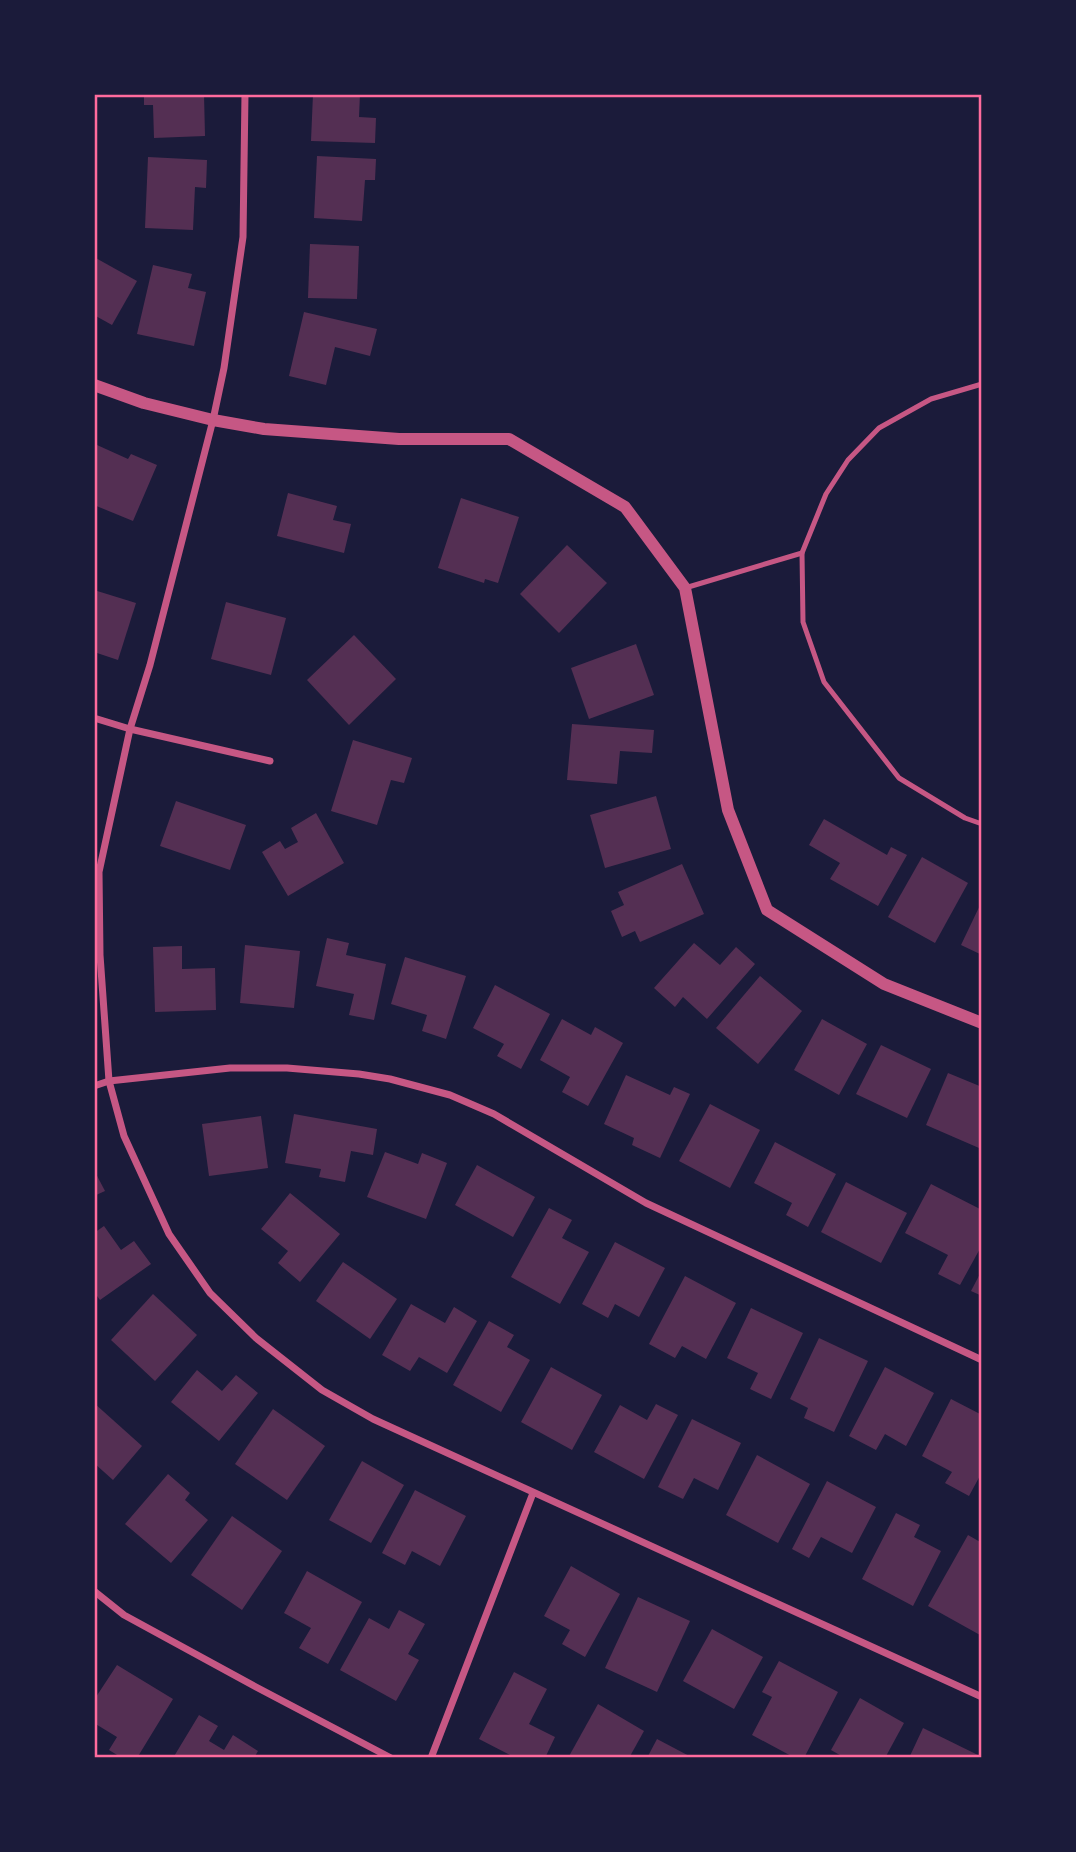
<svg xmlns="http://www.w3.org/2000/svg" width="1076" height="1852" viewBox="0 0 1076 1852" font-family="'Sofia Sans Condensed',sans-serif">
<style>
.building{fill:#542f53}
.lines{fill:none;stroke-linecap:round;stroke-linejoin:round}
.service{stroke:#c65784;stroke-width:5}
.minor{stroke:#c65784;stroke-width:7}
.tertiary{stroke:#c65784;stroke-width:12}
.neatline{fill:none;stroke:#ff6b9d;stroke-width:2.5}
</style>
<rect width="100%" height="100%" fill="#1b1b3a"/>
<!-- building -->
<g class="building">
<path d="M144,94H204L205,136L154,138L153,105H144Z"/>
<path d="M313,94H360L359,117L376,118L375,143L311,141Z"/>
<path d="M317,156L376,159L375,180H365L362,221L314,218Z"/>
<path d="M148,157L207,160L206,188L195,187L193,230L145,228Z"/>
<path d="M310,244L359,246L357,299L308,298Z"/>
<path d="M94,257L137,281L112,325L94,315Z"/>
<path d="M153,265L192,274L188,288L206,292L194,346L137,334Z"/>
<path d="M304,312L377,329L370,356L335,347L326,385L289,376Z"/>
<path d="M97,445L128,459L131,454L157,465L133,521L94,505V451Z"/>
<path d="M288,493L337,506L333,520L351,524L344,553L277,536Z"/>
<path d="M461,498L519,517L498,583L485,579L484,583L438,568Z"/>
<path d="M567,545L607,583L559,633L520,594Z"/>
<path d="M94,590L136,603L118,660L94,652Z"/>
<path d="M226,602L286,618L271,675L211,659Z"/>
<path d="M354,635L396,679L349,725L307,680Z"/>
<path d="M636,644L654,695L589,719L571,668Z"/>
<path d="M572,724L654,730L652,753L620,751L617,784L567,780Z"/>
<path d="M353,740L412,758L404,783L391,780L377,825L331,811Z"/>
<path d="M656,796L671,849L605,868L590,815Z"/>
<path d="M176,801L246,825L230,870L160,846Z"/>
<path d="M316,813L344,863L288,896L262,852L280,841L285,849L298,842L291,828Z"/>
<path d="M824,819L887,855L891,847L907,855L878,906L830,879L840,863L809,845Z"/>
<path d="M922,857L968,883L935,943L888,917Z"/>
<path d="M682,864L704,914L640,942L635,931L622,937L611,911L624,905L618,892Z"/>
<path d="M982,901V955L961,945Z"/>
<path d="M327,938L349,943L346,955L386,964L374,1020L349,1015L354,994L316,986Z"/>
<path d="M694,943L720,965L736,947L755,964L707,1019L683,997L675,1007L654,988Z"/>
<path d="M245,945L300,951L294,1008L240,1003Z"/>
<path d="M182,946V969L215,968L216,1010L155,1012L153,947Z"/>
<path d="M405,957L466,976L446,1039L422,1031L427,1015L391,1004Z"/>
<path d="M760,976L802,1011L758,1064L716,1028Z"/>
<path d="M495,985L550,1014L521,1069L497,1056L504,1044L473,1028Z"/>
<path d="M562,1019L591,1035L595,1027L623,1043L588,1106L562,1092L570,1077L540,1060Z"/>
<path d="M822,1019L867,1044L839,1095L794,1070Z"/>
<path d="M881,1045L931,1069L907,1118L856,1094Z"/>
<path d="M948,1073L982,1087V1142L979,1148L926,1125Z"/>
<path d="M626,1075L670,1095L674,1087L690,1094L660,1158L632,1145L634,1138L604,1124Z"/>
<path d="M710,1104L760,1130L730,1188L679,1161Z"/>
<path d="M294,1114L377,1129L373,1155L351,1151L345,1182L319,1177L321,1169L285,1163Z"/>
<path d="M261,1116L268,1168L209,1176L202,1124Z"/>
<path d="M775,1142L836,1174L808,1227L786,1215L792,1203L754,1183Z"/>
<path d="M385,1152L418,1164L422,1153L447,1163L426,1219L367,1197Z"/>
<path d="M477,1165L535,1197L513,1237L455,1205Z"/>
<path d="M94,1170L105,1191L94,1196Z"/>
<path d="M846,1182L907,1213L881,1263L821,1232Z"/>
<path d="M931,1184L982,1210V1245L960,1285L938,1274L948,1255L905,1233Z"/>
<path d="M290,1193L340,1234L300,1282L278,1263L288,1251L261,1229Z"/>
<path d="M549,1208L572,1220L562,1238L589,1252L560,1304L511,1277Z"/>
<path d="M104,1226L121,1250L134,1241L151,1264L100,1300L94,1292V1233Z"/>
<path d="M615,1242L665,1268L639,1317L615,1304L608,1318L582,1304Z"/>
<path d="M343,1262L397,1299L370,1339L316,1301Z"/>
<path d="M982,1270V1296L971,1291Z"/>
<path d="M685,1276L736,1303L706,1359L682,1346L675,1358L649,1344Z"/>
<path d="M153,1294L197,1335L155,1381L111,1340Z"/>
<path d="M411,1304L445,1323L454,1307L477,1321L447,1373L419,1357L410,1371L382,1355Z"/>
<path d="M751,1308L803,1333L771,1399L750,1389L758,1373L727,1358Z"/>
<path d="M489,1321L514,1335L507,1347L530,1360L501,1412L453,1385Z"/>
<path d="M819,1338L868,1361L834,1432L804,1418L808,1408L790,1399Z"/>
<path d="M551,1367L602,1395L572,1450L521,1422Z"/>
<path d="M885,1367L934,1393L906,1446L885,1434L876,1450L849,1436Z"/>
<path d="M197,1370L222,1391L236,1375L258,1393L219,1441L171,1402Z"/>
<path d="M951,1399L982,1415V1472L969,1496L945,1483L952,1472L922,1456Z"/>
<path d="M94,1403L142,1446L113,1480L94,1463Z"/>
<path d="M656,1404L678,1415L644,1479L594,1452L620,1405L647,1420Z"/>
<path d="M273,1409L325,1446L287,1500L235,1464Z"/>
<path d="M692,1419L741,1443L718,1490L694,1478L683,1499L658,1487Z"/>
<path d="M757,1455L810,1484L778,1543L726,1515Z"/>
<path d="M362,1461L404,1485L371,1543L329,1520Z"/>
<path d="M168,1474L190,1493L185,1500L208,1520L171,1563L125,1524Z"/>
<path d="M827,1481L876,1507L852,1553L821,1537L809,1558L792,1549Z"/>
<path d="M415,1490L466,1516L440,1566L412,1551L405,1565L382,1553Z"/>
<path d="M896,1513L920,1525L914,1537L941,1551L913,1606L862,1579Z"/>
<path d="M232,1516L282,1551L242,1610L191,1575Z"/>
<path d="M968,1535L982,1543V1631L980,1635L928,1606Z"/>
<path d="M571,1566L620,1594L585,1657L562,1644L570,1630L544,1616Z"/>
<path d="M307,1571L362,1602L328,1664L299,1648L311,1628L284,1613Z"/>
<path d="M638,1597L690,1621L657,1692L605,1668Z"/>
<path d="M399,1610L425,1624L408,1654L419,1660L396,1701L340,1670L369,1618L389,1629Z"/>
<path d="M712,1629L763,1657L734,1709L683,1681Z"/>
<path d="M779,1661L838,1692L804,1758H795L752,1735L772,1697L762,1692Z"/>
<path d="M117,1665L173,1699L137,1758H122L109,1750L117,1737L94,1723V1700Z"/>
<path d="M514,1672L547,1689L529,1724L555,1737L545,1758H516L479,1739Z"/>
<path d="M860,1698L904,1723L885,1758H845L831,1750Z"/>
<path d="M598,1704L644,1731L629,1758H568Z"/>
<path d="M199,1715L218,1726L209,1741L224,1750L233,1735L258,1751L254,1758H173Z"/>
<path d="M923,1728L982,1757V1758H909Z"/>
<path d="M657,1739L693,1758H647Z"/>
</g>
<g class="lines">
<!-- service -->
<g class="service">
<path d="M982,384L931,399L879,428L848,460L826,494L802,553L803,622L824,682L899,778L965,818L982,824"/>
<path d="M685,588L802,553"/>
</g>
<!-- minor -->
<g class="minor">
<path d="M245,94L243,237L224,368L213,420L150,665L130,729L99,872L100,955L109,1081L124,1136L169,1234L210,1293L256,1338L322,1390L373,1419L982,1697"/>
<path d="M94,718L130,729L270,761"/>
<path d="M94,1086L109,1081L230,1068H287L359,1074L390,1079L450,1095L494,1114L646,1203L982,1360"/>
<path d="M94,1591L124,1615L256,1687L391,1758"/>
<path d="M431,1758L533,1493"/>
</g>
<!-- tertiary -->
<path class="tertiary" d="M94,385L144,403L213,420L264,429L399,439H509L625,507L685,588L728,810L767,910L884,984L982,1023"/>
</g>
<!-- border -->
<rect width="1076" height="1852" fill="none" stroke="#1b1b3a" stroke-width="192"/>
<rect x="96" y="96" width="884" height="1660" class="neatline"/>
</svg>
